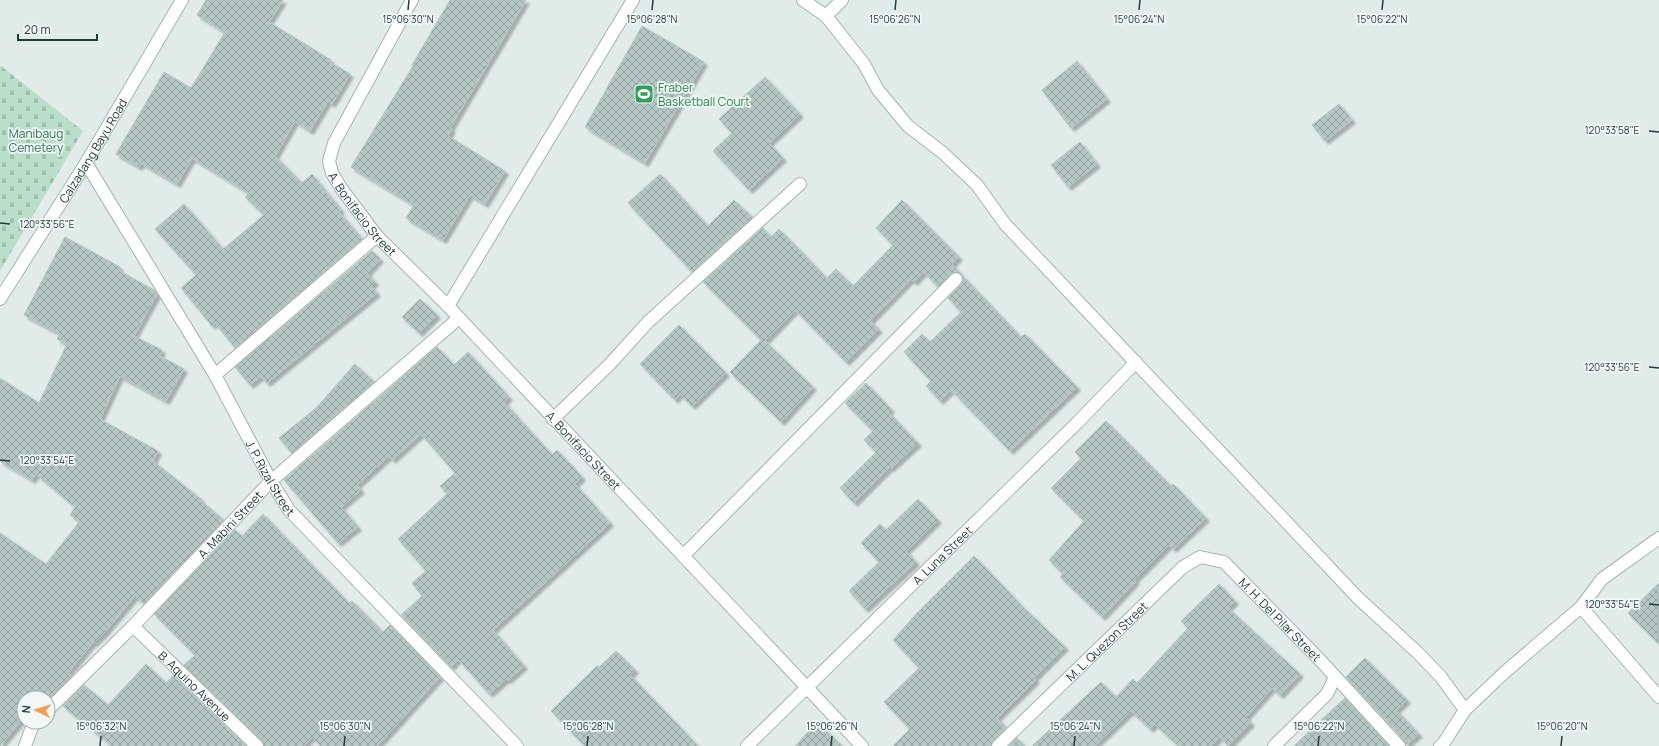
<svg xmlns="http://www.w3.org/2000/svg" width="1659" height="746" viewBox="0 0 1659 746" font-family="Manrope,sans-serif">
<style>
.cemetery{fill:url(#cemetery-stones)}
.building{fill:url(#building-cross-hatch);stroke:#b3c6c2;filter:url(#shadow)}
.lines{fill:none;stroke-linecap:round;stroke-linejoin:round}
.lane-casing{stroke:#a4b4b1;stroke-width:14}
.street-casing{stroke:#a4b4b1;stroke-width:14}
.secondary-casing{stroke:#9fb8b4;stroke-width:14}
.lane{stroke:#fff;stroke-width:12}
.street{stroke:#fff;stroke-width:12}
.secondary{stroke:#fff;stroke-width:12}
.ticks{fill:none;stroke:#213d3b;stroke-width:1.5}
.labels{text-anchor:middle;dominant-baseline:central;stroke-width:3.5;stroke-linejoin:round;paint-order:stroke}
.leisure-label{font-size:12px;fill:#27864d;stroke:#f2f8f6;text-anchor:start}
.park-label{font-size:12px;fill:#2a7555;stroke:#f2f8f6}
.street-label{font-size:12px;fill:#213d3b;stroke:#f2f8f6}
.ticks-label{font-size:10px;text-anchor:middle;fill:#213d3b;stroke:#f2f8f6;stroke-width:3.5;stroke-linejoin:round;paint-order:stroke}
</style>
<defs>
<pattern id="cemetery-stones" width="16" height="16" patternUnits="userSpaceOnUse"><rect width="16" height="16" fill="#b9deca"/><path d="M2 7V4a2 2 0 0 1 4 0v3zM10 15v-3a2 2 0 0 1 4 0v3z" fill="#9fbfae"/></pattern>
<pattern id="building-cross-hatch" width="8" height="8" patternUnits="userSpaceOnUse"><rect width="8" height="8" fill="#b6c7c3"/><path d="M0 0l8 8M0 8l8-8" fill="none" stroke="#94a3a0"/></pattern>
<filter id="shadow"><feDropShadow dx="3.5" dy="3.5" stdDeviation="1" flood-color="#0004"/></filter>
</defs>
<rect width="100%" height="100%" fill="#e1ece9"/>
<!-- cemetery -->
<path class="cemetery" d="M0,65L83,131L0,271Z"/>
<!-- building -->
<g class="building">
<path d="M206,0H283L269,22L331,60L330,62L350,74L332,104L328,101L310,131L295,121L275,156L302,183L312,174L341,210L339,212L362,239L235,348L215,323L212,326L181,288L196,275L155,229L184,204L223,249L264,215L245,197L249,193L192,158L177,184L141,163L139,167L116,154L164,72L191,88L225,32L197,15Z"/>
<path d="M450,0H526L450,128L452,129L448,136L505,171L485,204L470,195L443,240L406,218L414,205L351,167L413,66L412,65Z"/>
<path d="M642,26L704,62L645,163L585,127Z"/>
<path d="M1077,61L1107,99L1071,128L1042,90Z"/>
<path d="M765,77L800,114L769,143L783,158L749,190L713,151L732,133L719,119Z"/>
<path d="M1339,104L1352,120L1325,141L1312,125Z"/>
<path d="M1080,142L1097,164L1068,187L1051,165Z"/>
<path d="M660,174L708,226L734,200L752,217L692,272L628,203Z"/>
<path d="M902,200L959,257L952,264L960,273L954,272L951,273L938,287L924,272L914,282L911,279L870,321L879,329L846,362L795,310L765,341L813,387L781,422L730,372L761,340L703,282L763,228L771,237L779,229L827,278L836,269L853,286L893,245L876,228Z"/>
<path d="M65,237L120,267L118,270L154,290L157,294L134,336L162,350L160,356L184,369L166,401L120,376L100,419L158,451L153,461L201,499L200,500L224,520L144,604L135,596L105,632L94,643L93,642L68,673L72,676L51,697L45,692L40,698H24V717L0,746V533L46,564L80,521L70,515L75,507L36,474L32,480L0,461V378L39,403L67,344L57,339L60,334L24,315Z"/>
<path d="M372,251L380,259L367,273L375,282L371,286L377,293L267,383L261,376L250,385L235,367Z"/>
<path d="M962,275L1021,337L1025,334L1077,387L1010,451L951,390L940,401L926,386L931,381L904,352L922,334L930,342L961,312L948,298L962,284L963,280Z"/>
<path d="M420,299L437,315L419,333L402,317Z"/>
<path d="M679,325L726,373L692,406L680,394L675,400L640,364Z"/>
<path d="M437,347L454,365L468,352L509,397L504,402L552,455L557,450L582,477L575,484L610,523L493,630L524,666L508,680L506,679L489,694L458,659L451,667L401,615L422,596L412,583L426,571L398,539L447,494L440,486L455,473L421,434L392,460L389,456L357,485L361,490L341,507L358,527L338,543L284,480Z"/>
<path d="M355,364L374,382L292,453L279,438L316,408Z"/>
<path d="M866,383L891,409L888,412L918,443L891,468L890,467L854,503L840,488L876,452L864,440L873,431L845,403Z"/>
<path d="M1106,421L1171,486L1173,484L1206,518L1173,549L1169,545L1134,580L1136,581L1102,617L1060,577L1063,574L1049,560L1084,521L1051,488L1081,458L1075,452Z"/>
<path d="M918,499L938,520L906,551L916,562L865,609L849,591L879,562L861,543L880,524L886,530Z"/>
<path d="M263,514L349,603L352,601L383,632L390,625L440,677L377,746H321L312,737L304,746H264L262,741L184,665L195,655L154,614L235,530L242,536Z"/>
<path d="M974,556L1023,607L1065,647L1034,678L1036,680L997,718L1006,727L993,741L991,746H893L910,729L884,702L919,668L893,640L916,614Z"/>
<path d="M1659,583V644L1628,613Z"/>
<path d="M1219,584L1235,601L1228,608L1300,674L1280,695L1272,688L1246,717L1251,723L1228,746L1220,737L1211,746H1178L1155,724L1150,729L1131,711L1094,746H1032L1101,682L1116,697L1133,679L1137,683L1188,628L1181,621Z"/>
<path d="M616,651L635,670L630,675L698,746H585L551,711L597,666L599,667Z"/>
<path d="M1365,658L1407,700L1396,710L1419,734L1406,745L1405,741L1346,677Z"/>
<path d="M146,664L166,683L173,676L246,746H112L63,706L84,685L108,705Z"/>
<path d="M1345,698L1389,746H1294L1319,722Z"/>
<path d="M817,722L842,746H795Z"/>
<path d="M1017,738L1025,746H1009Z"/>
</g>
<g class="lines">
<defs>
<path id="lane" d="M1581,607L1659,697"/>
<g id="street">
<path id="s1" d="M412,0L334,143L329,161L332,173L341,188L377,236L448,306L862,746"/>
<path d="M803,0L826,16L864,64L878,90L908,126L943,153L977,185L1005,224L1358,598L1418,653L1441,677L1465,710"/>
<path d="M826,16L842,0"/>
<path id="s2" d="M86,163L215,375L271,481L289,510L517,746"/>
<path d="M448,306L633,0"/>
<path d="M215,375L377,236"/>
<path d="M553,419L610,364L648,322L800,184"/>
<path d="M683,556L956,279"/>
<path id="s3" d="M133,626L257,746"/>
<path id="s4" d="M48,710L133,626L271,481L459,318"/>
<path d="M25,746L32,727L37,722"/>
<path id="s5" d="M747,746L1077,423L1136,362"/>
<path id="s6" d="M998,746L1183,567L1200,557L1224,562L1320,660L1399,746"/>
<path d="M1274,746L1327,694L1335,677"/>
<path d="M1440,746L1443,744L1465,710L1505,672L1581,607L1602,579L1659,538"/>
</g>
<g id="secondary">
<path id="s7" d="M0,299L86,163L182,0"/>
</g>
</defs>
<!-- lane casing -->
<use href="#lane" class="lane-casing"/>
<!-- street casing -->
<use href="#street" class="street-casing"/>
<!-- secondary casing -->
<use href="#secondary" class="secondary-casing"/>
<!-- lane -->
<use href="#lane" class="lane"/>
<!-- street -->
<use href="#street" class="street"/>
<!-- secondary -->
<use href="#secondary" class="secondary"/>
</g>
<!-- ticks -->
<path class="ticks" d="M408,10L409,0M652,10L653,0M895,10L896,0M1139,10L1140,0M1382,10L1383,0M1649,131L1659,132M0,223L10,224M1649,367L1659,368M0,460L10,461M1649,604L1659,605M100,746L101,736M344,746L345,736M587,746L588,736M831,746L832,736M1074,746L1075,736M1318,746L1319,736M1561,746L1562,736"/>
<!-- icons -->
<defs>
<symbol id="stadium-square" viewBox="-11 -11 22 22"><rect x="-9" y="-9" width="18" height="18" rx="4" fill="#2e9e5b" stroke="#f2f8f6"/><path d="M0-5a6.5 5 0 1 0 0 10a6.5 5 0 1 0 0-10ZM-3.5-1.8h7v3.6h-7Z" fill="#fff"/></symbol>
</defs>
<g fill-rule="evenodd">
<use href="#stadium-square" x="633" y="83" width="22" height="22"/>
</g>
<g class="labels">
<!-- leisure labels -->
<g class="leisure-label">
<text x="658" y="87">Fraber<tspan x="658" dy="14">Basketball Court</tspan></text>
</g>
<!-- park labels -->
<g class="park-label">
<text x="36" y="133">Manibaug<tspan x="36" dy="14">Cemetery</tspan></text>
</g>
<!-- street labels -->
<g class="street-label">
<text stroke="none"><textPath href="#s7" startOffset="175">Calzadang Bayu Road</textPath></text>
<text stroke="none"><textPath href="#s1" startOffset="245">A. Bonifacio Street</textPath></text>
<text stroke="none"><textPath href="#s1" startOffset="569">A. Bonifacio Street</textPath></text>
<text stroke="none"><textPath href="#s2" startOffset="365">J. P. Rizal Street</textPath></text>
<text stroke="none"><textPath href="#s4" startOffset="260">A. Mabini Street</textPath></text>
<text stroke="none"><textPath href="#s5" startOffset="273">A. Luna Street</textPath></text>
<text stroke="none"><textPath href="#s6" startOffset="382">M. H. Del Pilar Street</textPath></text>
<text stroke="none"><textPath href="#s6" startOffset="151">M. L. Quezon Street</textPath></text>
<text stroke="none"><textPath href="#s3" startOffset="86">B. Aquino Avenue</textPath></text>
</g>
</g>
<g class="ticks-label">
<text x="408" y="23">15°06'30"N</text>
<text x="652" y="23">15°06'28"N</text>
<text x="895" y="23">15°06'26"N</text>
<text x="1139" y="23">15°06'24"N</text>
<text x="1382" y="23">15°06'22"N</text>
<text x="1612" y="134">120°33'58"E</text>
<text x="47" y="228">120°33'56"E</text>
<text x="1612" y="371">120°33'56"E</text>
<text x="47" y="464">120°33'54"E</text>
<text x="1612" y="608">120°33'54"E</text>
<text x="101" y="730">15°06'32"N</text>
<text x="345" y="730">15°06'30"N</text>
<text x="588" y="730">15°06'28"N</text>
<text x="832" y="730">15°06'26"N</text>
<text x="1075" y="730">15°06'24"N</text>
<text x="1319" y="730">15°06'22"N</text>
<text x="1562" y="730">15°06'20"N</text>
</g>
<!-- north arrow -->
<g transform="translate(36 710) rotate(275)"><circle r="19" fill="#f2f8f6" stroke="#9eadab"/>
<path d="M0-3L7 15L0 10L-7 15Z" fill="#f69b55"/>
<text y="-6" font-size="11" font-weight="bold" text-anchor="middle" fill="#213d3b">N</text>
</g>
<!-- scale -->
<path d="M18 34v6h79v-6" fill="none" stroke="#213d3b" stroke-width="2"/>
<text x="24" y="34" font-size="12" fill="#213d3b" stroke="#f2f8f6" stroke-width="3" paint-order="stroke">20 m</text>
</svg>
